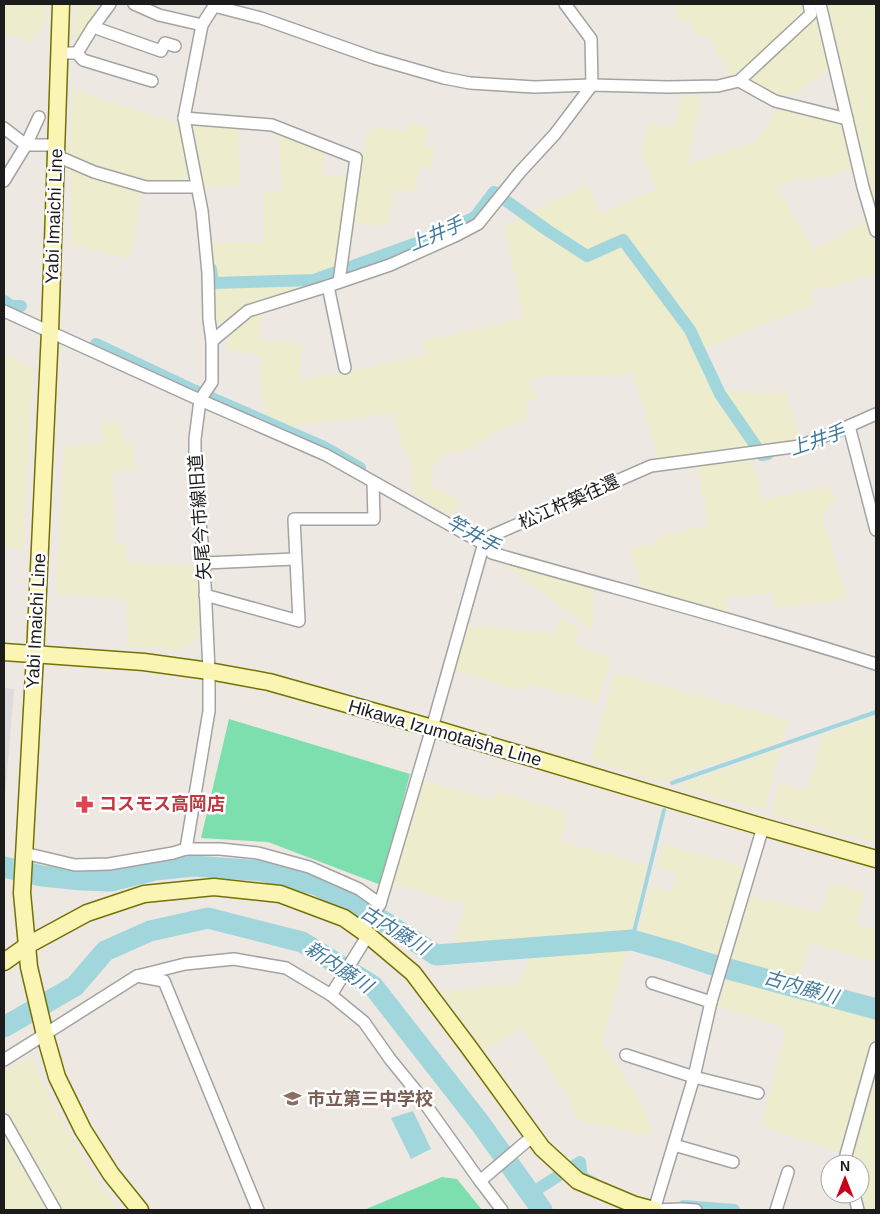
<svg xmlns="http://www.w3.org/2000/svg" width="880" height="1214" viewBox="0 0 880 1214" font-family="Arial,'Noto Sans JP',sans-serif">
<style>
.farmland{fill:#edeccc}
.pitch{fill:#7ddfae}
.parking{fill:#dcdcdc}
.water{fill:#a1d6dd}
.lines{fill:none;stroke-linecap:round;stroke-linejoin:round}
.stream{stroke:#a1d6dd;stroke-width:4}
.canal{stroke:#a1d6dd;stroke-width:12}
.river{stroke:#a1d6dd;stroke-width:21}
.street-casing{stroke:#a3a3a3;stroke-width:14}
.secondary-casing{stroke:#747203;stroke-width:19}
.street{stroke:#fff;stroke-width:11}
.secondary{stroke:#faf5b3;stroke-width:16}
.labels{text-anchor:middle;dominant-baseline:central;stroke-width:5;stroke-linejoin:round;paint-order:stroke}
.street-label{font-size:18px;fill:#1c1c1c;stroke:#fff}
.health-label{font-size:18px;font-weight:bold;fill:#be3a42;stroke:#fff;text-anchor:start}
.education-label{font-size:18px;font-weight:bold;fill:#785e54;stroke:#fff;text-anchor:start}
.water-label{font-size:19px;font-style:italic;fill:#427a9d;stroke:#fff}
</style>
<rect width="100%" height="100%" fill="#eee8e2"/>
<!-- farmland -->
<g class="farmland">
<path d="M4,4H46L45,22L28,44L12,33L4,41Z"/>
<path d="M76,4H99L74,48Z"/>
<path d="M670,4H802L803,7L800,20L742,75L732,78L708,35H693V22L677,21L678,7Z"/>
<path d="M828,4H876V212L869,189L827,6Z"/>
<path d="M816,18L830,68L792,96L775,94L748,78Z"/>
<path d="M73,90L178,124L193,182H145L91,168L69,156Z"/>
<path d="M683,95L701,96L688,164L758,141L778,108L842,124L852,170L809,180L803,177L776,186L814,251L867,218L876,250V275L810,291L814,304L701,350L722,392L786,393L799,435L795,442L659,459L633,372L615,375H543L528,380L537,399L524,403L528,419L494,432L471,449L447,453L432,467L430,486L460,500L451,516L411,492L413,477L408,452L403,451L392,412L354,419L300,424L292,431L265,419V409L261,385V355L227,350L231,332L249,318L260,314L259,340L301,343L300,381L427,355L424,340L524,319L504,227L587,184L600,214L656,189L641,152L649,124L674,127Z"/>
<path d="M408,123L428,127L424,145L434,147L433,166H420L414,192L393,189L388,226L353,223L366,137L373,126L407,132Z"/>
<path d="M189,125L239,127L240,185L218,186L203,189Z"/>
<path d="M278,131L324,149L322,174L347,176L335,277L244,308L227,321L217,322L212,243H264V191H282Z"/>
<path d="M70,167L95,179L142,190L130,259L72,245Z"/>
<path d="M4,354L33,368L23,549L4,548Z"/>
<path d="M119,421L126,444H133L135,469L113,473L116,544H127V562L198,567L199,635L189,647L172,650L128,646L126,599L56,594L64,446L104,443L100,425Z"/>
<path d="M752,460L762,500L830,487L835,499L822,518L848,599L774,608V593L727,597L725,613L639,588L638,573L630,548L655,544L660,536L709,525L697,467Z"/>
<path d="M507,562L594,589L593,630L505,565Z"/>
<path d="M560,616L579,630L575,646L611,657L597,703L526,683L524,691L452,670L466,625L555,634Z"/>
<path d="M615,673L788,720L782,742L670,778L667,783L590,760Z"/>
<path d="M876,717V844L771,814L780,783L807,790L823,735Z"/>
<path d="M781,749L765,806L762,810L680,787L682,784Z"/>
<path d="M422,780L494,801L497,792L567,813L561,841L648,866L630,933L453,949L465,905L392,883Z"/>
<path d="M664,844L747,868L719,962L637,937L651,885L670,893L677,874L657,866Z"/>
<path d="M830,883L865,893L857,924L876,930V962L810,943L798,981L731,961L750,896L820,913Z"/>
<path d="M629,944L602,1042L646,1112L652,1136L577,1120L572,1103L522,1028L485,1050L442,992L520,983L530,955Z"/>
<path d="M728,974L876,1017V1031L842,1153L761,1126L786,1028L717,1006Z"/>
<path d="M31,1057L55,1109L91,1173L118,1210H63L4,1106V1071Z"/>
<path d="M876,1067V1210H863L859,1194L860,1164H853L852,1157Z"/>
<path d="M4,1135L47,1210H4Z"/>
</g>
<!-- pitch -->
<g class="pitch">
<path d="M229,719L410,774L381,885L268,842L201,838Z"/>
<path d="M442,1177L457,1179L482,1210H364Z"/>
</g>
<!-- parking -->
<path class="parking" d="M4,688L14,689L5,797H4Z"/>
<!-- water -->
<path class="water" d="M413,1111L431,1149L411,1159L391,1118Z"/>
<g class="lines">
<!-- stream -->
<g class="stream">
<path d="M672,783L876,712"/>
<path d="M632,940L664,810"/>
</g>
<!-- canal -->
<g class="canal">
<path d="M211,269L213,283L314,280L436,236L475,217L494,192L547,230L587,256L623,240L690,330L720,394L762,455L768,454"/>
<path d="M4,301L11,306H21"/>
<path d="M96,344L191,389L324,447L360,468"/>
<path d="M530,1194L580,1162L582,1177L594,1183"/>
<path d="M684,1206L734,1210"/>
</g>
<!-- river -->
<g class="river">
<path d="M4,867L42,876L82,880L111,881L155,870L194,866L263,871L317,885L380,919L436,955L632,940L674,952L710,964L876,1009"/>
<path d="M4,1027L75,986L105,951L150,931L208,918L302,942L373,986L480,1123L542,1210"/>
</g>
<defs>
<g id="street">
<path d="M134,4L159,15L202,25"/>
<path d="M820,4L863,187L876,231"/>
<path d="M93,27L161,51L165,43L175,46"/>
<path d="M59,53H77L93,27L110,4"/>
<path d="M77,53L83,60L152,81"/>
<path d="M739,81L775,101L847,119"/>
<path d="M184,118L272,125L356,158L339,282"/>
<path d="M4,128L26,145H56"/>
<path d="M56,160L64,159L94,172L146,187H197"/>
<path d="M4,181L26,145L39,117"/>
<path d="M328,286L345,368"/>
<path d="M4,311L200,400L326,455L482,543L492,553C620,590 749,623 876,664"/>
<path d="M212,341L248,311L328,286L390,265L457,235L478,224L520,172L555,134L592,85L591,39L565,4"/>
<path d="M849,426L876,530"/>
<path d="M482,543L491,536L651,466L800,446L849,426L876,414"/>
<path d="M204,563L295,559"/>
<path d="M205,595L299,621L294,519H374L373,482"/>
<path d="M186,849L209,711V671L204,563L195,470V439L200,400L212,382V341L209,319L208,273L202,211L184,118L202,25L214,6L261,18L374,58L444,78L470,83L534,87L592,85L668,87L718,86L739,81L811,14L809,4"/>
<path d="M24,853L75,865L109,864L173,853L186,849H220L258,853L309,867L359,889L380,904"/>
<path d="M362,931L380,904L432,728L482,550L485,547"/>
<path d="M137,976L185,964L234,959L286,968L331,995L364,1022L390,1059L416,1091L480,1181L502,1210"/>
<path d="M652,983L711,1002"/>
<path d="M331,995L368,935"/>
<path d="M626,1055L694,1077L758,1093"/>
<path d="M4,1060L137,976L164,981L258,1210"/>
<path d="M4,1120L55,1210"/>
<path d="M674,1145L733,1162"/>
<path d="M848,1164L846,1155L876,1048"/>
<path d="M480,1181L527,1141L535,1139"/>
<path d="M854,1194L858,1210"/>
<path d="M654,1210L694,1077L711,1002L763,827"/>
<path d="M654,1210L682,1209L696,1210"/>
<path d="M776,1210L788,1172"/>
</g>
<g id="secondary">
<path d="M61,4L50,331L35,655L22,893L29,967L45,1035L57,1077L83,1130L111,1174L140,1210"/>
<path d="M4,652L144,662L209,671L269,682L432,728L763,827L876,859"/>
<path d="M4,962L28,945L87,913L144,894L214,887L280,894L344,918L368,935L413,973L468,1046L542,1148L578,1181L635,1205L654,1210"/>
</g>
</defs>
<!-- street casing -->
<use href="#street" class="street-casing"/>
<!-- secondary casing -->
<use href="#secondary" class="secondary-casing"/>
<!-- street -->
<use href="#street" class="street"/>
<!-- secondary -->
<use href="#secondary" class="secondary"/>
</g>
<!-- icons -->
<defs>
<symbol id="pharmacy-bare" viewBox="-9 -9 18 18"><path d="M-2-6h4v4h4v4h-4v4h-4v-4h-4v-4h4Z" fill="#e0444e" stroke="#fff" stroke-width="2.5" paint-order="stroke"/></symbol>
<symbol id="school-bare" viewBox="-9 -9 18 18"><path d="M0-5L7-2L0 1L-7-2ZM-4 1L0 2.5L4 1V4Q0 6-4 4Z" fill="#8d6e63" stroke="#fff" stroke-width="2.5" paint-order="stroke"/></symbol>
</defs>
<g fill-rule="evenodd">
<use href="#pharmacy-bare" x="72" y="792" width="25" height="25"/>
<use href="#school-bare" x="280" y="1086" width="25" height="25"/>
</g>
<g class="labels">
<!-- street labels -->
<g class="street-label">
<text transform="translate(54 216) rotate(-88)">Yabi Imaichi Line</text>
<text transform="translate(569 502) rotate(-24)">松江杵築往還</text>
<text transform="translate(200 517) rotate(-94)">矢尾今市線旧道</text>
<text transform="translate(36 621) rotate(-87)">Yabi Imaichi Line</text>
<text transform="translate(445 733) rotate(16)">Hikawa Izumotaisha Line</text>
</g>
<!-- health labels -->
<g class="health-label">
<text x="99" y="804">コスモス高岡店</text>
</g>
<!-- education labels -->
<g class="education-label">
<text x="307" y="1099">市立第三中学校</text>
</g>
<!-- water labels -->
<g class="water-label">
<text transform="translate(436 234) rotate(-23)">上井手</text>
<text transform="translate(817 440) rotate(-19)">上井手</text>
<text transform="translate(473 534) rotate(29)">竿井手</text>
<text transform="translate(395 930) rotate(32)">古内藤川</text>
<text transform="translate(339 967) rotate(34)">新内藤川</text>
<text transform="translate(801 987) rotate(16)">古内藤川</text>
</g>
</g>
<!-- border -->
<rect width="880" height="1214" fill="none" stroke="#1c1c1c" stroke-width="10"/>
<!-- north arrow -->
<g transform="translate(845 1179)"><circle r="24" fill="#ffffff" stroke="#a4a4a4"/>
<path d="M0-4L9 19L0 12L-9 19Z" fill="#c90018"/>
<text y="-8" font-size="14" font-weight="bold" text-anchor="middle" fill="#1c1c1c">N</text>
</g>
</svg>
